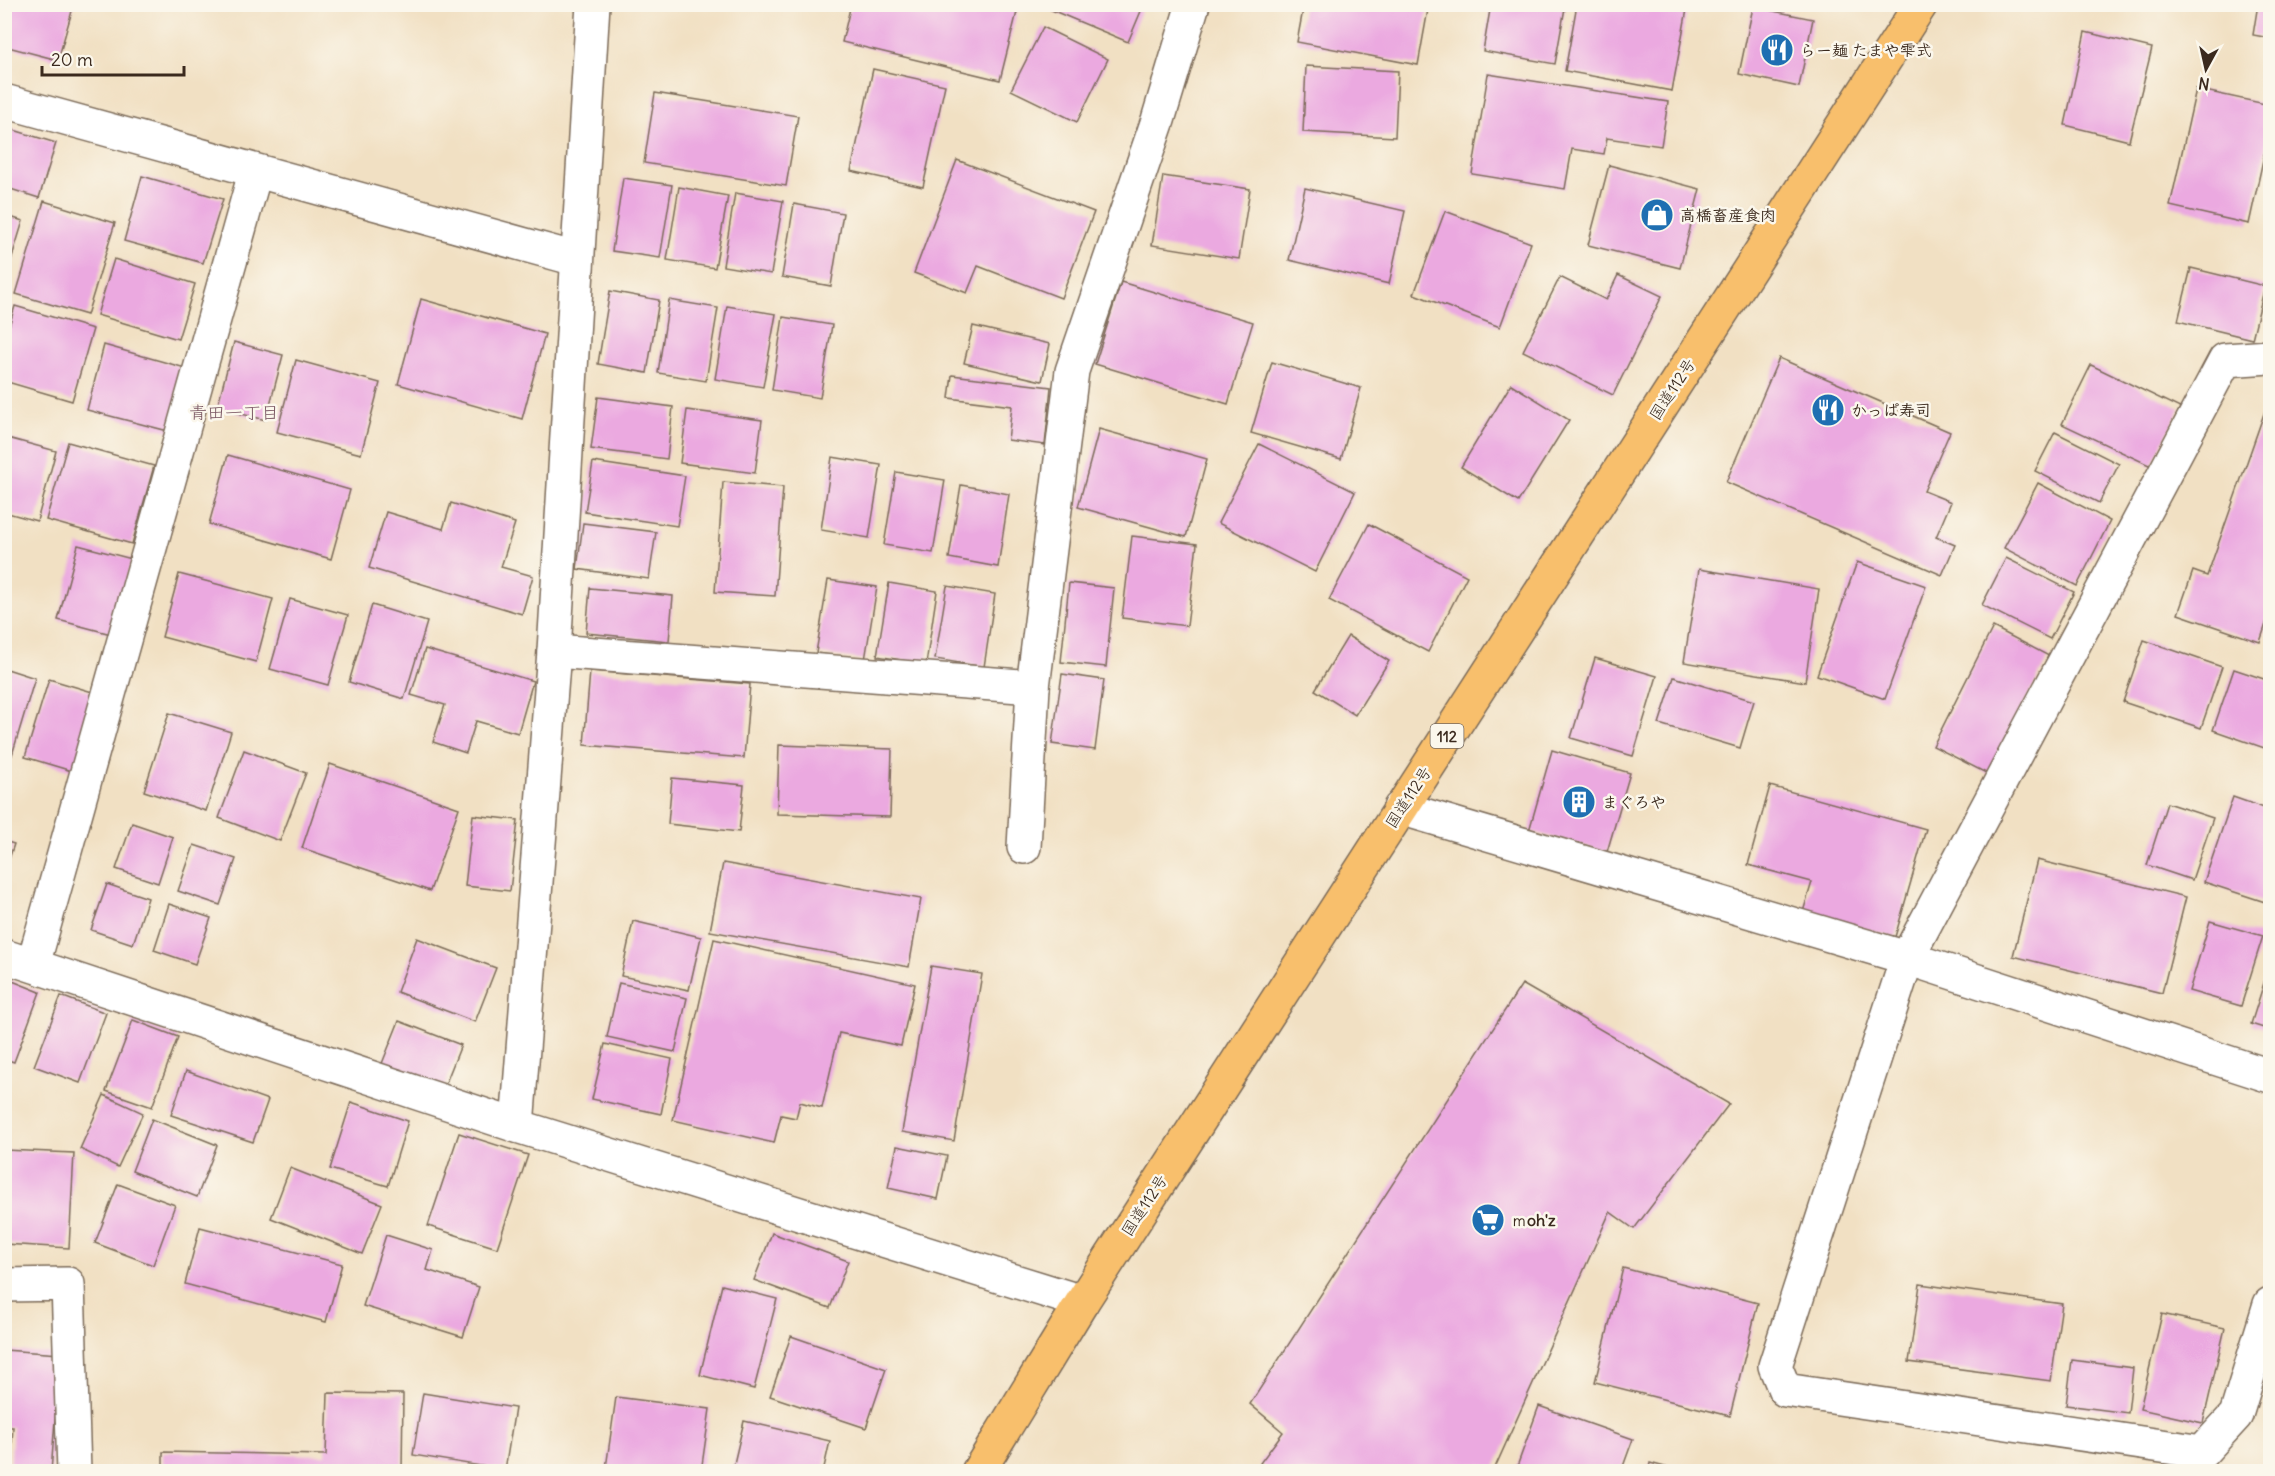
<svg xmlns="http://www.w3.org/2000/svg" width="2275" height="1476" viewBox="0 0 2275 1476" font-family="Delius,'Klee One',sans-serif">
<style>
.building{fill:#eba9e0}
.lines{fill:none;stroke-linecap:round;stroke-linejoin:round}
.minor-casing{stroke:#7b6a58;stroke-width:36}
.highway-casing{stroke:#7b6a58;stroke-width:36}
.minor{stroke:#fff;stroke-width:33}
.highway{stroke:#f8bf6c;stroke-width:33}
.labels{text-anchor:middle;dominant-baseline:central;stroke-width:5;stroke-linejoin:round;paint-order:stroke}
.shield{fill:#fbf7ec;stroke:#75685c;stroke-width:1.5}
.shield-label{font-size:15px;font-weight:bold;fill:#3b2a1e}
.poi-label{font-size:16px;font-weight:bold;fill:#3b2a1e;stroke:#fbf7ec;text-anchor:start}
.street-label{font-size:16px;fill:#3b2a1e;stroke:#fbf7ec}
.neighbourhood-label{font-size:18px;fill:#795662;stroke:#fbf7ec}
</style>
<rect width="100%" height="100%" fill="#fbf7ec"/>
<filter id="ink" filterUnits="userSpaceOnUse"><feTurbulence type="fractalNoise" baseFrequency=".0167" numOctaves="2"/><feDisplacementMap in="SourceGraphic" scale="12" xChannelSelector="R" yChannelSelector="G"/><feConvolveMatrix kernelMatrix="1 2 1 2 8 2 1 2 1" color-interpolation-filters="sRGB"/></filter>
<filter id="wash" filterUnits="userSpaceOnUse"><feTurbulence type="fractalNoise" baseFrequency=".008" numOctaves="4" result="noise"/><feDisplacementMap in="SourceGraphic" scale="24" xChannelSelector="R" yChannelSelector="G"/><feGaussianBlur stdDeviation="1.35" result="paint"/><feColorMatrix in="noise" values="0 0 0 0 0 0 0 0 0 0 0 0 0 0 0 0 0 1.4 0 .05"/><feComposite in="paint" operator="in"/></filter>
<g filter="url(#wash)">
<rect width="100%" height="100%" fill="#f1e0c3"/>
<g id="blocks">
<!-- building -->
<g class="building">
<path d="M4,4H74L58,60L4,46Z"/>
<path d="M851,4H1019L1000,80L842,42Z"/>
<path d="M1037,4H1144L1128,42Z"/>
<path d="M1304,4H1429L1418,65L1297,42Z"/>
<path d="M1491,4H1543L1565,8L1555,64L1483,51Z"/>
<path d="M1577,4H1688L1672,91L1565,71Z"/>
<path d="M2258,4H2270V38L2253,35Z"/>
<path d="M1753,7L1813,19L1799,87L1739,74Z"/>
<path d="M1043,27L1108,59L1077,122L1011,90Z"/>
<path d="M2085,32L2152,48L2129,141L2065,125Z"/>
<path d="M1306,66L1398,71L1395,137L1303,132Z"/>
<path d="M873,69L945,85L923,187L851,171Z"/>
<path d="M1488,74L1668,102L1661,146L1607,138L1604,154L1572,149L1565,189L1472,174Z"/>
<path d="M2196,89L2270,105V128L2249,224L2170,206Z"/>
<path d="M655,93L798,116L786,186L644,163Z"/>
<path d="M4,127L56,143L39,198L4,187Z"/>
<path d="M957,160L1094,212L1061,298L978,266L967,293L914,273Z"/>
<path d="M1609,165L1700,189L1680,268L1588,245Z"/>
<path d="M142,176L223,199L203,263L124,241Z"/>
<path d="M1163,176L1250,189L1239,259L1152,245Z"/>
<path d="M623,178L672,185L660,258L612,251Z"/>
<path d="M679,187L728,196L715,268L667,260Z"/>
<path d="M1305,188L1405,211L1389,284L1289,260Z"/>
<path d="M735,193L783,201L771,274L723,266Z"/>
<path d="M44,201L115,223L87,315L16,294Z"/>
<path d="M794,204L843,213L831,286L782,277Z"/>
<path d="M1445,211L1531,243L1500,327L1414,294Z"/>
<path d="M4,215L23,221L5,280H4Z"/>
<path d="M114,259L195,284L178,339L97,315Z"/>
<path d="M2191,268L2265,286L2252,339L2178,321Z"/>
<path d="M1618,275L1662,296L1613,395L1523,351L1560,277L1606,300Z"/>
<path d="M1121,282L1253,322L1228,404L1095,364Z"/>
<path d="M610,291L659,300L647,373L598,364Z"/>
<path d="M421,299L545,334L522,419L398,384Z"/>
<path d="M669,300L718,308L706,381L658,373Z"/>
<path d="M15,306L93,329L72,401L4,381V343Z"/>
<path d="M727,306L776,314L763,387L715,379Z"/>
<path d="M783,317L832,325L820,398L772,390Z"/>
<path d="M973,326L1050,344L1042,381L964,363Z"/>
<path d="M234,342L283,355L266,420L217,408Z"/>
<path d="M104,345L189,369L172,432L87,410Z"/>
<path d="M1779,358L1950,432L1924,491L1951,502L1936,537L1955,545L1942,575L1726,482Z"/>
<path d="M296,360L380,383L361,454L277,432Z"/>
<path d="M1272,362L1361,388L1341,459L1251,433Z"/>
<path d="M2091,365L2180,408L2151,466L2062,424Z"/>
<path d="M952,375L1051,387L1045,445L1008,440L1012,406L949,398Z"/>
<path d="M1511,384L1569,420L1518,502L1461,467Z"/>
<path d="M598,397L673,407L667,459L591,449Z"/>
<path d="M2266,408L2270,409V612L2260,642L2178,614L2193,571L2207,576Z"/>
<path d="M687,410L762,420L755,473L680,463Z"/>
<path d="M1099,429L1207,459L1186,537L1078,507Z"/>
<path d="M2055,432L2119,464L2099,503L2035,471Z"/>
<path d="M4,437L56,451L37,521L4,512Z"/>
<path d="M68,442L154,466L132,544L46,520Z"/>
<path d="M1259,444L1355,492L1315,572L1218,523Z"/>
<path d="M228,455L350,490L331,559L209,524Z"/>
<path d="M832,457L881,465L869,538L821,530Z"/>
<path d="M593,462L685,476L677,526L585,512Z"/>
<path d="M896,472L945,480L933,553L884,545Z"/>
<path d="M723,482L783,487L775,596L715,592Z"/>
<path d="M2038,483L2110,521L2077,586L2004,548Z"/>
<path d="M961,485L1009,494L998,567L949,558Z"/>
<path d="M451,503L515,523L501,567L533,576L522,614L369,568L386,512L443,529Z"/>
<path d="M583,523L656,532L649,579L577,569Z"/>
<path d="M1369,524L1467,576L1428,652L1329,600Z"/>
<path d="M1132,536L1197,544L1187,626L1122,618Z"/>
<path d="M78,545L132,559L111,634L58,620Z"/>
<path d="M2006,558L2074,592L2050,639L1982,605Z"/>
<path d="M1857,562L1926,586L1885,699L1817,675Z"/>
<path d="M1699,569L1819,589L1805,682L1684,662Z"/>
<path d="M179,574L273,599L256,662L162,637Z"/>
<path d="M828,580L877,587L865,660L816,653Z"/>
<path d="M889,583L937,591L926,664L877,656Z"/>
<path d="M1069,583L1114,588L1106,667L1061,662Z"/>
<path d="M947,586L995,594L984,667L935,659Z"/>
<path d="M590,588L673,596L669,641L586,633Z"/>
<path d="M290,599L348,615L328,685L270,669Z"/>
<path d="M372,605L427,622L404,699L349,682Z"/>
<path d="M1993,627L2049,656L1988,774L1933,746Z"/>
<path d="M1348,636L1389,661L1355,715L1315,690Z"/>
<path d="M2144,640L2222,667L2201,728L2123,702Z"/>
<path d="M425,649L533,681L518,733L476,721L466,753L433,742L445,705L411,695Z"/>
<path d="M1595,658L1657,676L1633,756L1571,738Z"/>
<path d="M4,668L35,678L12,755L4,753Z"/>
<path d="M2234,669L2270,681V750L2213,730Z"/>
<path d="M590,671L750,684L744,758L584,745Z"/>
<path d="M1062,674L1104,680L1095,750L1052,744Z"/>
<path d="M1674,677L1754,701L1740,748L1659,724Z"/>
<path d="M49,679L99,694L75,772L25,757Z"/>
<path d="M169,713L231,732L206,811L144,791Z"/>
<path d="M779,745L892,749L890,817L777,814Z"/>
<path d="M244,750L306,773L280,841L219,818Z"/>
<path d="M1552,750L1630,773L1607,852L1529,831Z"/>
<path d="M330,764L459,808L430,891L302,848Z"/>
<path d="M672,778L744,785L739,832L668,824Z"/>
<path d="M1770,786L1926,829L1895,937L1803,912L1812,882L1748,865Z"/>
<path d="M2233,797L2270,810V887L2265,902L2204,882Z"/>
<path d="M2167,803L2213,818L2192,880L2147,865Z"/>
<path d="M473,815L518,820L510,891L465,886Z"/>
<path d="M132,823L173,837L158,883L116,869Z"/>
<path d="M4,841L14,844L5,871H4Z"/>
<path d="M194,845L236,859L220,905L178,891Z"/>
<path d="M2037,860L2186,897L2162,993L2013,956Z"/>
<path d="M723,863L921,899L909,967L710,931Z"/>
<path d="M107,884L148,898L133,944L91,930Z"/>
<path d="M169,904L211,918L195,964L154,950Z"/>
<path d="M633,921L701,937L689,990L621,976Z"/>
<path d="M2210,921L2263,936L2241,1006L2189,991Z"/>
<path d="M417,938L496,968L475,1022L397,992Z"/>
<path d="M714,939L915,984L901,1046L839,1033L822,1108L800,1102L796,1118L781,1115L774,1143L673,1120Z"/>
<path d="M2270,964V1030L2251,1024Z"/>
<path d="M931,966L982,974L954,1141L902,1132Z"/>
<path d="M5,978L40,992L14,1062L5,1059Z"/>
<path d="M619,983L687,998L675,1052L607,1037Z"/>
<path d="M1522,984L1729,1104L1634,1229L1610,1212L1493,1472H1272L1260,1463L1283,1432L1250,1404Z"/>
<path d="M61,996L106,1013L80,1083L34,1066Z"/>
<path d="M133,1020L178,1037L152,1107L106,1091Z"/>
<path d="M399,1021L461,1045L443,1090L381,1066Z"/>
<path d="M605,1044L672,1059L661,1114L592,1099Z"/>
<path d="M186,1071L268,1100L253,1142L171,1115Z"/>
<path d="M104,1095L143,1113L118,1167L80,1149Z"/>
<path d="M351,1102L408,1121L388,1186L330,1169Z"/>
<path d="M152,1119L217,1145L197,1197L132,1171Z"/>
<path d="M459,1133L528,1155L497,1248L428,1226Z"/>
<path d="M897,1146L947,1156L938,1199L888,1188Z"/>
<path d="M4,1150L74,1153L69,1248L4,1244Z"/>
<path d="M290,1168L382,1204L362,1254L271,1218Z"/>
<path d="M118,1184L175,1205L153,1265L95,1243Z"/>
<path d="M200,1227L342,1264L326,1322L185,1284Z"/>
<path d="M772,1233L848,1261L830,1308L754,1280Z"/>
<path d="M386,1235L433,1250L427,1270L479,1287L463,1337L363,1306Z"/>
<path d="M1623,1268L1758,1303L1730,1416L1595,1382Z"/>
<path d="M1920,1284L2062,1304L2051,1381L1909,1362Z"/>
<path d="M722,1285L777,1299L754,1389L700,1375Z"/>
<path d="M2162,1314L2225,1328L2203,1423L2140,1409Z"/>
<path d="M791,1336L886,1369L866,1428L770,1396Z"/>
<path d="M4,1350L60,1354L51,1472H10L13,1427H4Z"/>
<path d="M2072,1360L2133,1368L2128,1413L2066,1405Z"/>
<path d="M328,1393L403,1394L402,1472H163V1452L326,1455Z"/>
<path d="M423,1393L515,1408L505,1470L413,1455Z"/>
<path d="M616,1397L710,1409L701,1472H632L606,1468Z"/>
<path d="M1539,1406L1633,1439L1621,1472H1515Z"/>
<path d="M744,1421L830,1441L823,1472H732Z"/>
<path d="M1650,1463L1680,1471V1472H1648Z"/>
</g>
</g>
</g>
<g filter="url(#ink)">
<use href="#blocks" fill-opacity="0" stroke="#7b6a58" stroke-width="1.5"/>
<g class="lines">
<defs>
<g id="minor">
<path d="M4,101L576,259"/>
<path d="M2270,357L2225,360L1907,958L1775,1366L1785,1390L2202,1452L2236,1415L2270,1304"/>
<path d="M554,651L1033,687L1024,847"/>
<path d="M1033,687L1072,371L1158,120L1193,4"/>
<path d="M1400,808L1907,958L2270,1076"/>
<path d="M4,956L517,1126L1082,1302"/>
<path d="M33,965L255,173"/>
<path d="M517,1126L554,651L593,4"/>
<path d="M4,1285L68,1284L74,1472"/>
</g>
<path id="highway" d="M978,1472L1082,1302L1921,4"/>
</defs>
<!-- minor casing -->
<use href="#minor" class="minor-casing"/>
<!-- highway casing -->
<use href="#highway" class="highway-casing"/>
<!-- minor -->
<use href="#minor" class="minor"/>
<!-- highway -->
<use href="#highway" class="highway"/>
</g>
</g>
<!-- icons -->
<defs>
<symbol id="restaurant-disc" viewBox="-11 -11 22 22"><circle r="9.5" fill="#1f6fb2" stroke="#fbf7ec"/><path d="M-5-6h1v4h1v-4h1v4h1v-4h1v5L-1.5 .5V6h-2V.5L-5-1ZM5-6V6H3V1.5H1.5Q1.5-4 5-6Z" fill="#fff"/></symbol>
<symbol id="shop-disc" viewBox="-11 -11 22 22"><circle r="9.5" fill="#1f6fb2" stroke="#fbf7ec"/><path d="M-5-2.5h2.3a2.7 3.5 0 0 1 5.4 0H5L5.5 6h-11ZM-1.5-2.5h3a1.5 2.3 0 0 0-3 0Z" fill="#fff"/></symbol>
<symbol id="building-disc" viewBox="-11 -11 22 22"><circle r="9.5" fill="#1f6fb2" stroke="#fbf7ec"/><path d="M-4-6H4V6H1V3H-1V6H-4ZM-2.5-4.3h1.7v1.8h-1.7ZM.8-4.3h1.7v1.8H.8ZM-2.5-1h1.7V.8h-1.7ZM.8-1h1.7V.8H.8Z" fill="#fff"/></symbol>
<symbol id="supermarket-disc" viewBox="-11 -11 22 22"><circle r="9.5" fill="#1f6fb2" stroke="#fbf7ec"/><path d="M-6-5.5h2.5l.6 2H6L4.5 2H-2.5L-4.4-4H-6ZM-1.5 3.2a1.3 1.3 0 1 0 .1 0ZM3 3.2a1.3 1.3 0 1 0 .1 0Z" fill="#fff"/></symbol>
</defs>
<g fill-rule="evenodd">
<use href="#restaurant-disc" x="1758" y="31" width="38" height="38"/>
<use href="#shop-disc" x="1638" y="196" width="38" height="38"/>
<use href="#restaurant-disc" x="1809" y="391" width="38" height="38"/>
<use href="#building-disc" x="1560" y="783" width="38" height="38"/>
<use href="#supermarket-disc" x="1469" y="1201" width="38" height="38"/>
</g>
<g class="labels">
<!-- shield labels -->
<rect class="shield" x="1430.5" y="724" width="33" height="24" rx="4.5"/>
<g class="shield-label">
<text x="1447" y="736">112</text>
</g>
<!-- poi labels -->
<g class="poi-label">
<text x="1800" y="50">らー麺 たまや雫式</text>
<text x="1680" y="215">高橋畜産食肉</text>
<text x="1851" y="410">かっぱ寿司</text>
<text x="1602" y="802">まぐろや</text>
<text x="1511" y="1220">ｍoh'z</text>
</g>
<!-- street labels -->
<g class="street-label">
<text transform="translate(1672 389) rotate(-57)">国道112号</text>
<text transform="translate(1408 797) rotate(-57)">国道112号</text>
<text transform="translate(1144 1205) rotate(-57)">国道112号</text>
</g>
<!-- neighbourhood labels -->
<g class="neighbourhood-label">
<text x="234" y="412">青田一丁目</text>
</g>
</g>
<!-- margin -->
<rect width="2275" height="1476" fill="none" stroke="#fbf7ec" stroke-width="24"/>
<!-- north arrow -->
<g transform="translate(2206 69) rotate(188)" stroke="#fbf7ec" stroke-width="4.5" paint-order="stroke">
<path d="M0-4.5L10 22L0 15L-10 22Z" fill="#3b2a1e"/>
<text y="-9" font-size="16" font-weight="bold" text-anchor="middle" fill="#3b2a1e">N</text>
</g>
<!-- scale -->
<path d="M42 66v9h142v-9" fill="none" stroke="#3b2a1e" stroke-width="3"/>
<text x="51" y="66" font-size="18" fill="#3b2a1e" stroke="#fbf7ec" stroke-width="4.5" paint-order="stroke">20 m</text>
</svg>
